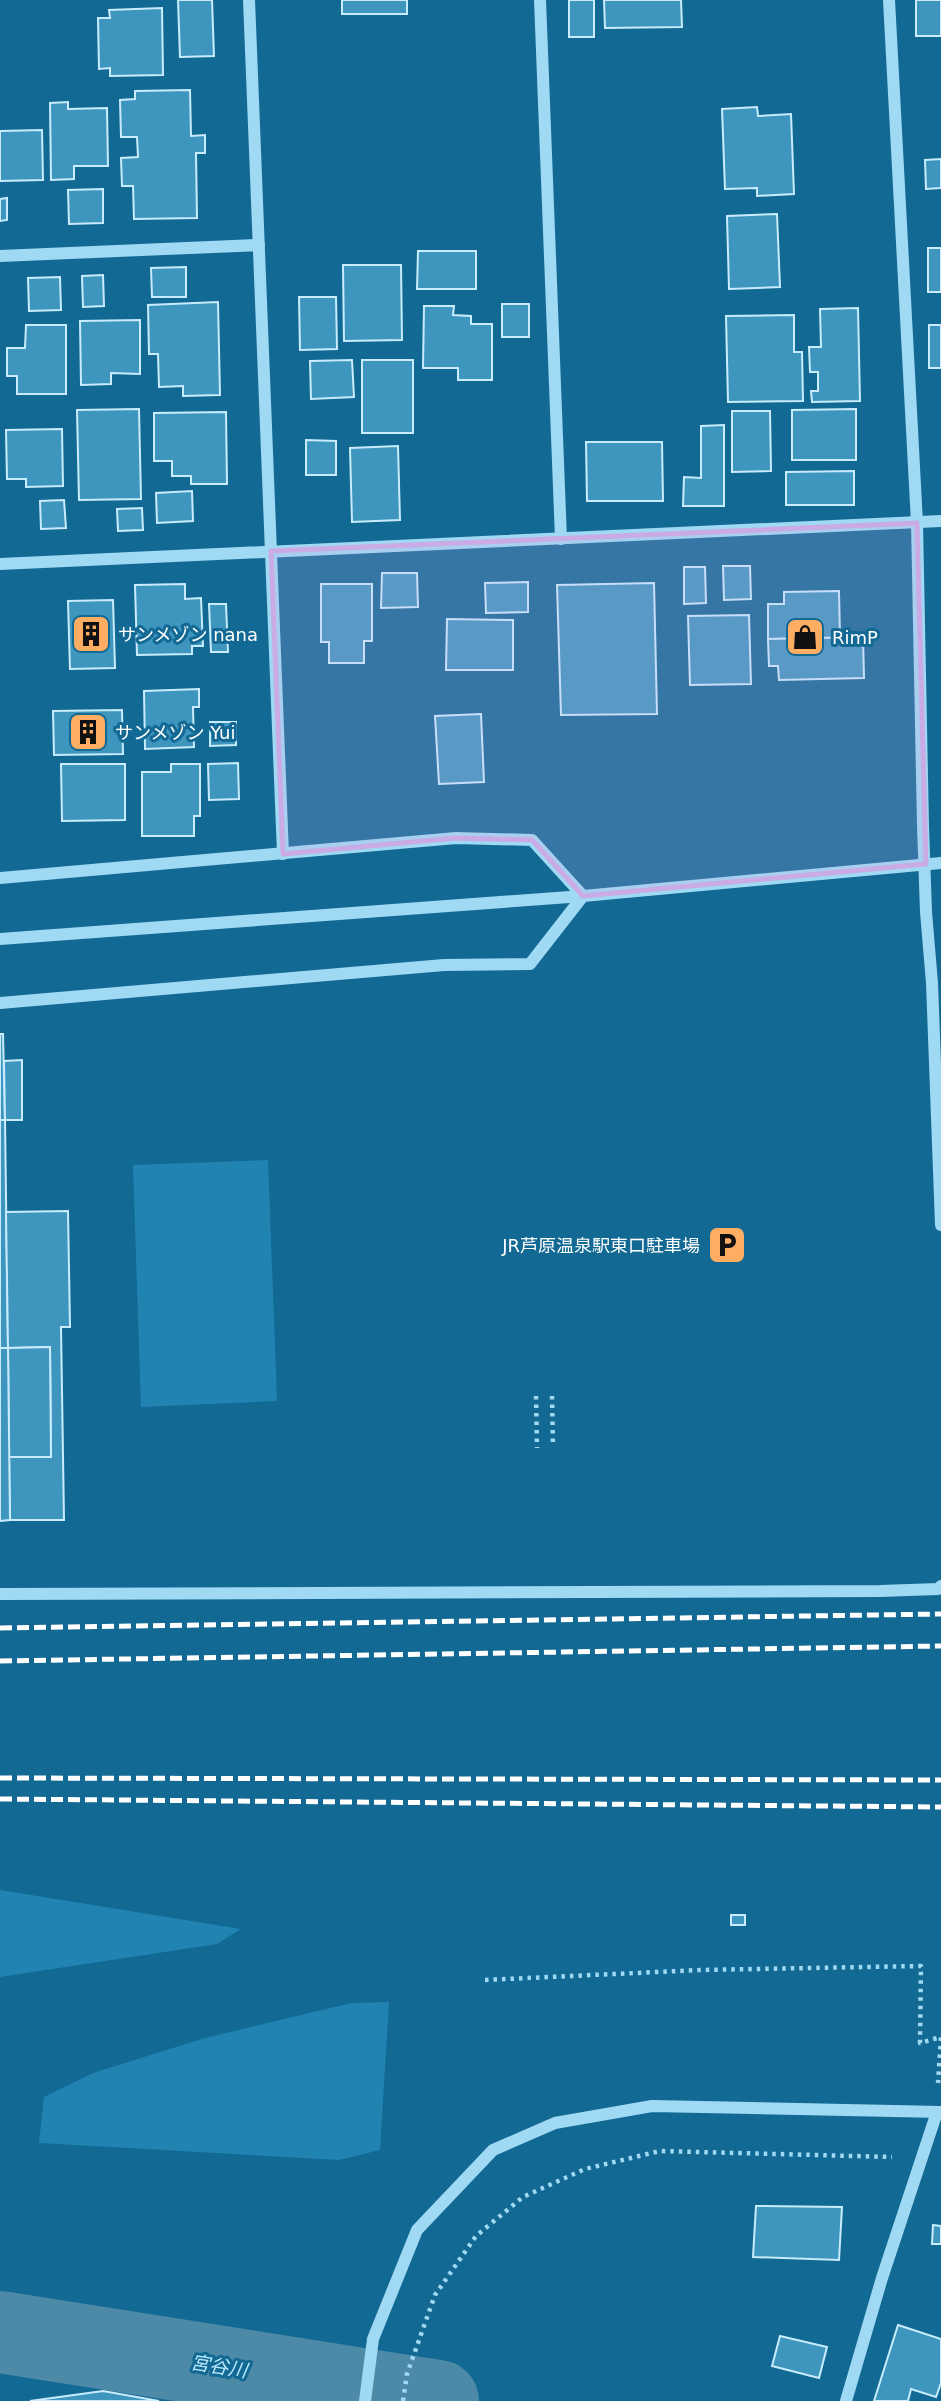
<svg xmlns="http://www.w3.org/2000/svg" width="941" height="2401" viewBox="0 0 941 2401" font-family="'DejaVu Sans','Noto Sans JP',sans-serif">
<style>
.green{fill:#2083b1}
.lines{fill:none;stroke-linecap:round;stroke-linejoin:round}
.river{stroke:#4c8aa7;stroke-width:82}
.building{fill:#3e95be;stroke:#c8ecfd;stroke-width:2}
.path{stroke:#a0d9f3;stroke-width:4.5;stroke-dasharray:3.5 5;stroke-linecap:butt}
.minor{stroke:#a0d9f3;stroke-width:12}
.rail{stroke:#fff;stroke-width:5;stroke-dasharray:12 5;stroke-linecap:butt}
.marked{fill:#caabe5;fill-opacity:0.2;stroke:#caabe5;stroke-width:5;stroke-linejoin:round}
.labels{text-anchor:middle;dominant-baseline:central;stroke-width:6;stroke-linejoin:round;paint-order:stroke}
.poi-label{font-size:18px;fill:#fff;stroke:#126994;text-anchor:start}
.water-label{font-size:19px;font-style:italic;fill:#b8e6fb;stroke:#126994}
</style>
<rect width="100%" height="100%" fill="#126994"/>
<!-- green -->
<g class="green">
<path d="M268,1160L277,1401L141,1407L133,1165Z"/>
<path d="M0,1890L241,1929L217,1944L0,1977Z"/>
<path d="M389,2002L380,2150L339,2160L39,2143L44,2097L93,2073L205,2038L351,2003Z"/>
</g>
<g class="lines">
<!-- river -->
<path class="river" d="M0,2332L438,2401"/>
</g>
<!-- building -->
<g class="building">
<path d="M178,0H212L214,56L180,57Z"/>
<rect x="342" y="0" width="65" height="14"/>
<rect x="569" y="0" width="25" height="37"/>
<path d="M604,0H681L682,27L605,28Z"/>
<rect x="916" y="0" width="25" height="36"/>
<path d="M162,8L163,75L110,76V68L99,69L98,18H110L109,10Z"/>
<path d="M190,90L191,136L205,135V153H196L197,218L134,219L133,186H122L121,158L138,157L137,137H121L120,100L135,99V91Z"/>
<path d="M68,102V109L107,108L108,166H74V179L51,180L50,103Z"/>
<path d="M757,107L758,116L791,114L794,194L757,196V188L725,189L722,109Z"/>
<path d="M42,130L43,180L0,181V131Z"/>
<path d="M941,159V188L926,189L925,160Z"/>
<path d="M103,189V223L69,224L68,190Z"/>
<path d="M7,198V220L0,221V199Z"/>
<path d="M777,214L780,287L729,289L727,216Z"/>
<rect x="928" y="248" width="13" height="44"/>
<path d="M418,251H476V289H417Z"/>
<path d="M343,265H401L402,340L344,341Z"/>
<path d="M186,267V297H152L151,268Z"/>
<path d="M103,275L104,306L83,307L82,276Z"/>
<path d="M60,277L61,310L29,311L28,278Z"/>
<path d="M299,297H336L337,349L300,350Z"/>
<path d="M218,302L220,395L183,396V386L159,387L158,354H149L148,305Z"/>
<rect x="502" y="304" width="27" height="33"/>
<path d="M424,306H454L453,315L471,316V324H492V380H458V368H423Z"/>
<path d="M858,308L860,401L812,402L811,391H818V372H810L809,347H821L820,309Z"/>
<path d="M794,315V352H802L803,401L728,402L726,316Z"/>
<path d="M140,320V374L111,373V384L81,385L80,321Z"/>
<path d="M26,325H66V394H17V376H7V348H25Z"/>
<rect x="929" y="325" width="12" height="43"/>
<path d="M352,360L354,397L311,399L310,361Z"/>
<rect x="362" y="360" width="51" height="73"/>
<path d="M139,409L141,499L79,500L77,410Z"/>
<path d="M856,409V460H792V410Z"/>
<path d="M732,411H770L771,471L732,472Z"/>
<path d="M226,412L227,484H191V476H172V461H154V413Z"/>
<path d="M724,425V506H683L684,477L701,478V426Z"/>
<path d="M62,429L63,486L26,487V479H7L6,430Z"/>
<path d="M306,440L336,441V475H306Z"/>
<path d="M586,442H662L663,501H587Z"/>
<path d="M398,446L400,520L352,522L350,448Z"/>
<path d="M854,471V505H786V472Z"/>
<path d="M192,491L193,521L157,523L156,493Z"/>
<path d="M64,500L66,528L41,529L40,501Z"/>
<path d="M142,508L143,530L118,531L117,509Z"/>
<path d="M723,566H750L751,599L724,600Z"/>
<path d="M684,567H705L706,603L684,604Z"/>
<path d="M382,573H417L418,607L381,608Z"/>
<path d="M528,582V612L486,613L485,583Z"/>
<path d="M654,583L657,714L561,715L557,585Z"/>
<path d="M185,584V599L201,598L203,646H192V654L137,655L135,585Z"/>
<path d="M321,584H372V641H364V663H329V642H321Z"/>
<path d="M839,591L840,638L768,639V604H784V592Z"/>
<path d="M113,600L115,668L70,669L68,601Z"/>
<path d="M209,604H226L228,652H211Z"/>
<path d="M749,615L751,684L690,685L688,616Z"/>
<path d="M447,619L513,620V670H446Z"/>
<path d="M863,637L864,678L779,680L778,666H769L768,639Z"/>
<path d="M199,689V707H193L194,747L145,749L144,691Z"/>
<path d="M122,710L123,754L54,755L53,711Z"/>
<path d="M481,714L484,782L439,784L435,716Z"/>
<path d="M210,722H236V745L210,746Z"/>
<path d="M238,763L239,799L209,800L208,764Z"/>
<path d="M61,764H125V820L62,821Z"/>
<path d="M171,764H200V816H194V836H142V772H171Z"/>
<path d="M0,1034H3L5,1120H0Z"/>
<path d="M22,1060V1120H5L4,1061Z"/>
<path d="M0,1120H5L8,1348H0Z"/>
<path d="M68,1211L70,1327H61L64,1520H10L9,1457H51L50,1347L8,1348L6,1212Z"/>
<path d="M50,1347L51,1457H9L8,1348Z"/>
<path d="M0,1348H8L10,1520L0,1521Z"/>
<rect x="731" y="1915" width="14" height="10"/>
<path d="M756,2206L842,2207L839,2260L753,2257Z"/>
<path d="M933,2225L941,2226V2244H932Z"/>
<path d="M898,2325L941,2339V2383L936,2397L911,2389L908,2401H874Z"/>
<path d="M780,2336L827,2347L819,2378L772,2366Z"/>
<path d="M103,2391L159,2401H30Z"/>
</g>
<g class="lines">
<!-- path -->
<g class="path">
<path d="M536,1396L537,1448"/>
<path d="M552,1396L553,1447"/>
<path d="M485,1980L700,1970L921,1966L920,2043L941,2037L938,2083"/>
<path d="M403,2401L407,2374L435,2295L476,2236L523,2197L585,2169L660,2151L892,2157"/>
</g>
<!-- minor -->
<g class="minor">
<path d="M249,0L283,854"/>
<path d="M540,0L561,539"/>
<path d="M889,0L917,523L923,826L926,912L932,983L941,1225"/>
<path d="M0,256L259,245"/>
<path d="M0,564L941,521"/>
<path d="M0,878L456,838L532,840L583,896L530,964L444,965L0,1003"/>
<path d="M0,939L583,896L941,863"/>
<path d="M0,1594L880,1591L938,1589L941,1586"/>
<path d="M365,2401L373,2339L417,2230L493,2150L555,2123L652,2106L941,2112"/>
<path d="M846,2401L882,2278L937,2112"/>
</g>
<!-- rail -->
<g class="rail">
<path d="M0,1628L941,1614"/>
<path d="M0,1661L941,1646"/>
<path d="M0,1778L941,1780"/>
<path d="M0,1799L941,1807"/>
</g>
</g>
<!-- marked area -->
<path class="marked" d="M917,523L926,864L583,896L532,840L456,838L283,854L271,551Z"/>
<!-- icons -->
<defs>
<symbol id="building-square" viewBox="-11 -11 22 22"><rect x="-9" y="-9" width="18" height="18" rx="4" fill="#ffad62" stroke="#126994"/><path d="M-4-6H4V6H1V3H-1V6H-4ZM-2.5-4.3h1.7v1.8h-1.7ZM.8-4.3h1.7v1.8H.8ZM-2.5-1h1.7V.8h-1.7ZM.8-1h1.7V.8H.8Z" fill="#111"/></symbol>
<symbol id="shop-square" viewBox="-11 -11 22 22"><rect x="-9" y="-9" width="18" height="18" rx="4" fill="#ffad62" stroke="#126994"/><path d="M-5-2.5h2.3a2.7 3.5 0 0 1 5.4 0H5L5.5 6h-11ZM-1.5-2.5h3a1.5 2.3 0 0 0-3 0Z" fill="#111"/></symbol>
<symbol id="parking-square" viewBox="-11 -11 22 22"><rect x="-9" y="-9" width="18" height="18" rx="4" fill="#ffad62" stroke="#126994"/><path d="M-3.5-5.5H1a3.5 3.5 0 0 1 0 7H-1V5.5H-3.5ZM-1-3.4V-.6H.8a1.4 1.4 0 0 0 0-2.8Z" fill="#111"/></symbol>
</defs>
<g fill-rule="evenodd">
<use href="#building-square" x="69" y="612" width="44" height="44"/>
<use href="#shop-square" x="783" y="615" width="44" height="44"/>
<use href="#building-square" x="66" y="710" width="44" height="44"/>
<use href="#parking-square" x="705" y="1223" width="44" height="44"/>
</g>
<g class="labels">
<!-- poi labels -->
<g class="poi-label">
<text x="118" y="634">サンメゾン nana</text>
<text x="832" y="637">RimP</text>
<text x="115" y="732">サンメゾン Yui</text>
<text x="700" y="1245" text-anchor="end">JR芦原温泉駅東口駐車場</text>
</g>
<!-- water labels -->
<g class="water-label">
<text transform="translate(219 2366) rotate(9)">宮谷川</text>
</g>
</g>
</svg>
